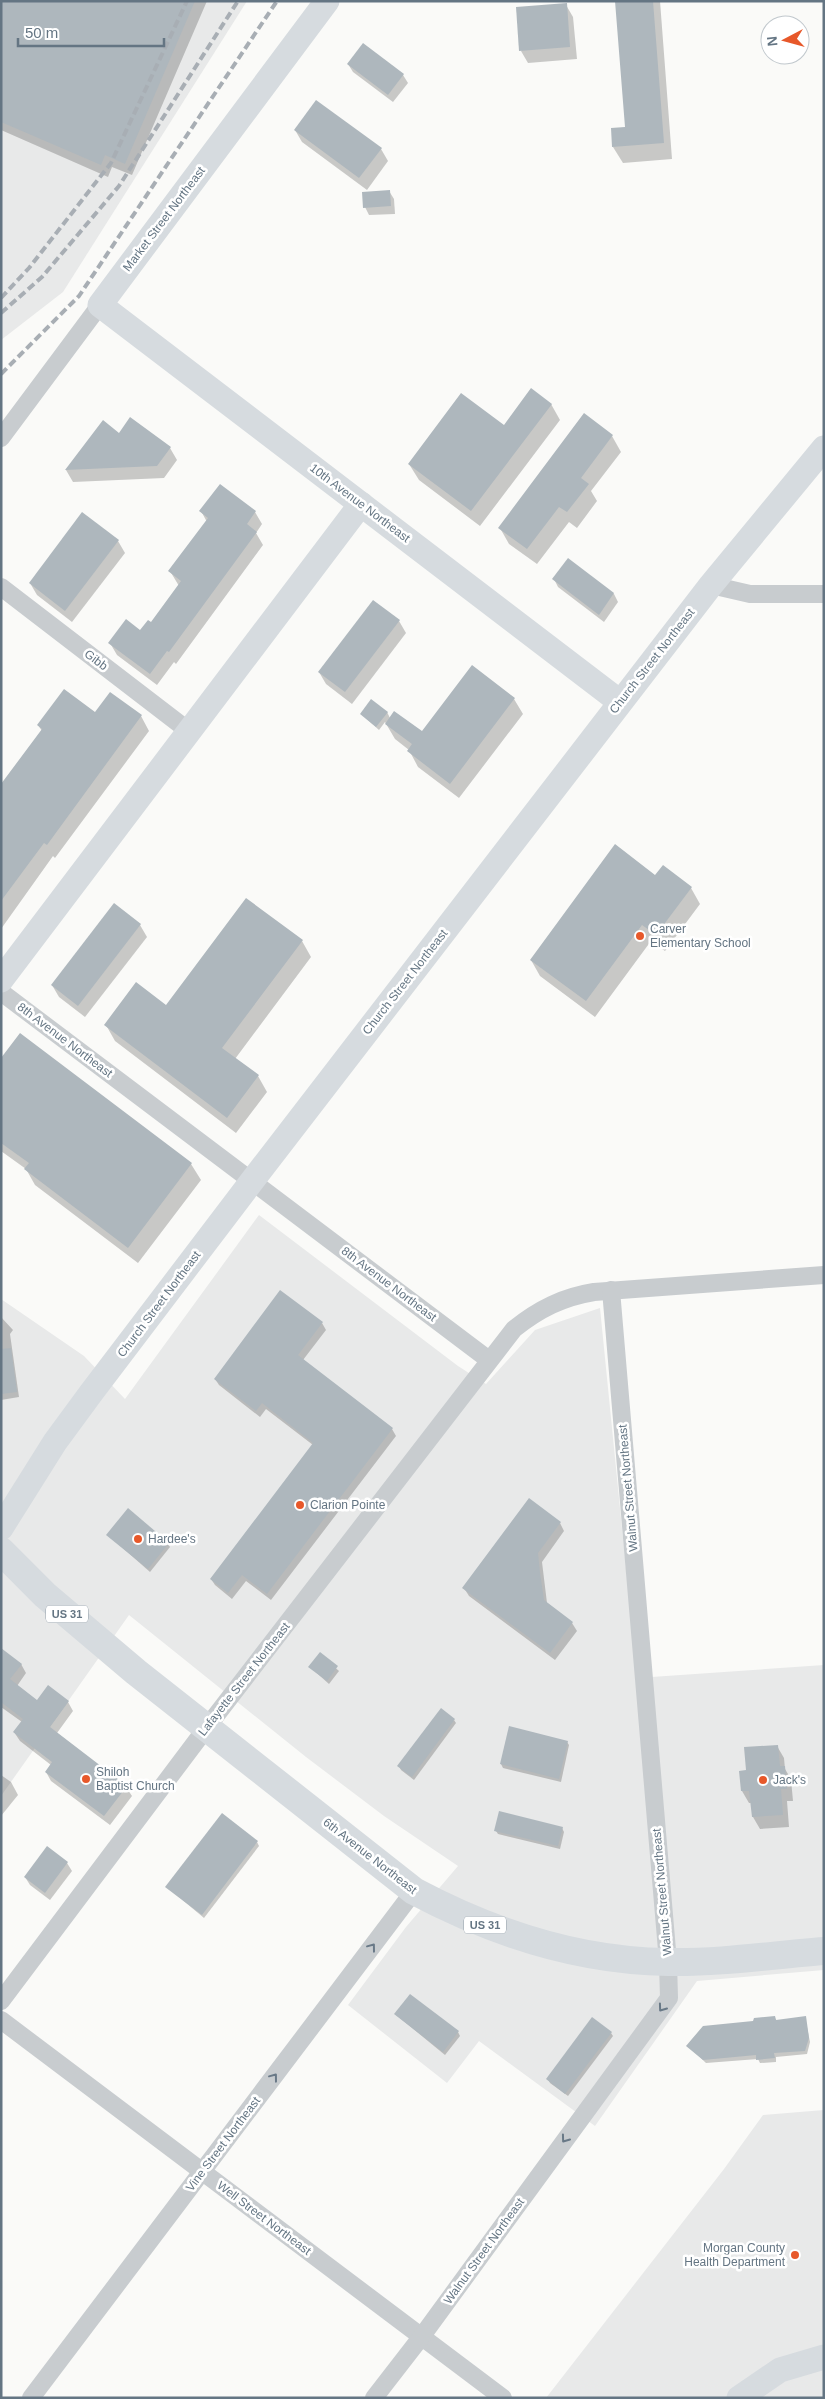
<svg xmlns="http://www.w3.org/2000/svg" width="825" height="2399" viewBox="0 0 825 2399" font-family="Helvetica,sans-serif">
<style>
.built{fill:#e8e9e9}
.shadow{fill:#0003}
.building{fill:#aeb7bd}
.lines{fill:none;stroke-linecap:round;stroke-linejoin:round}
.street{stroke:#c8cccf;stroke-width:18}
.secondary{stroke:#d6dbdf;stroke-width:25}
.primary{stroke:#d6dbdf;stroke-width:28}
.rail{stroke:#a8aeb4;stroke-width:4;stroke-dasharray:8 4;stroke-linecap:butt}
.oneway{stroke:#697987}
.poi-dot{fill:#e7582a;stroke:#fff;stroke-width:2}
.labels{text-anchor:middle;dominant-baseline:central;stroke-width:5;stroke-linejoin:round;paint-order:stroke}
.shield{fill:#fff;stroke:#929ea8;stroke-width:1}
.shield-label{font-size:11px;font-weight:bold;fill:#647583}
.street-label{font-size:12px;fill:#647583;stroke:#fff}
.poi-label{font-size:12px;fill:#647583;stroke:#fff;text-anchor:start}
</style>
<rect width="100%" height="100%" fill="#fafaf8"/>
<!-- built -->
<g class="built">
<path d="M1,1H247L63,292L1,340Z"/>
<path d="M259,1215L458,1366L486,1384L535,1330L600,1308L637,1678L824,1665V1970L697,1981L595,2126L479,2041L447,2083L348,2005L406,1927L458,1866L384,1816L306,1757L129,1615L1,1796V1299L84,1356L125,1399Z"/>
<path d="M824,2110V2398H546L724,2169L763,2115Z"/>
</g>
<!-- shadow -->
<g class="shadow">
<path d="M5,1H207L132,175L112,167L108,177L1,130V10Z"/>
<path d="M616,1H660L672,159L623,163L613,147L626,128Z"/>
<path d="M566,5L573,17L577,59L528,63L521,51Z"/>
<path d="M348,64L403,75L408,83L393,102L353,72Z"/>
<path d="M295,130L381,149L388,161L367,190L302,142Z"/>
<path d="M389,191L394,199L395,214L369,215L365,207Z"/>
<path d="M551,404L560,420L480,526L419,480L409,464L504,427Z"/>
<path d="M103,422L119,435L170,448L177,460L164,478L73,482L66,470Z"/>
<path d="M612,436L621,452L591,491L597,501L577,528L569,522L537,564L509,544L500,528Z"/>
<path d="M220,485L255,512L262,524L256,533L263,545L176,664L174,662L157,685L117,655L110,643L140,632L151,623L179,586L170,571L207,522L201,511Z"/>
<path d="M118,541L125,553L72,622L37,595L30,583Z"/>
<path d="M568,560L614,594L618,602L604,622L558,587L554,579Z"/>
<path d="M399,621L406,633L352,704L326,684L319,672Z"/>
<path d="M514,699L523,714L459,798L418,767L409,750L395,739L385,722L379,730L361,714L387,712L390,718L422,733Z"/>
<path d="M95,714L141,716L149,731L55,858L53,856L1,929V827L42,731L38,725Z"/>
<path d="M656,876L691,888L700,904L665,951L651,941L595,1017L540,976L531,960Z"/>
<path d="M115,905L140,925L147,937L85,1017L59,997L52,985Z"/>
<path d="M302,941L311,957L235,1059L258,1076L267,1092L236,1133L115,1041L106,1025L166,1007Z"/>
<path d="M20,1034L191,1164L201,1180L138,1263L35,1185L26,1169L1,1151V1060Z"/>
<path d="M1,1317L13,1330L10,1334L19,1397L1,1400Z"/>
<path d="M322,1323L326,1330L303,1360L392,1429L396,1436L271,1600L246,1581L232,1599L215,1585L211,1579L313,1445L266,1409L260,1417L219,1385L215,1379Z"/>
<path d="M560,1523L564,1531L542,1562L547,1603L572,1623L577,1631L555,1660L469,1596L464,1588Z"/>
<path d="M108,1535L168,1544L170,1547L150,1572Z"/>
<path d="M1,1650L21,1664L26,1673L17,1686L37,1701L68,1702L73,1711L57,1733L126,1787L132,1796L110,1825L51,1781L46,1772L51,1765L20,1741L14,1732L22,1722L1,1707Z"/>
<path d="M320,1654L339,1671L329,1684L310,1667Z"/>
<path d="M454,1720L456,1723L414,1780L401,1770L399,1766Z"/>
<path d="M567,1742L569,1745L561,1782L503,1768L501,1764Z"/>
<path d="M777,1746L784,1758L785,1769L791,1779L793,1801H787L789,1827L760,1829L753,1817L752,1803H749L742,1791L740,1772L747,1771Z"/>
<path d="M1,1775L11,1782L18,1795L1,1816Z"/>
<path d="M562,1828L564,1832L560,1849L498,1834L496,1831Z"/>
<path d="M257,1842L259,1846L204,1918L167,1887Z"/>
<path d="M47,1848L67,1863L72,1871L50,1900L30,1885L25,1877Z"/>
<path d="M395,2014L458,2032L460,2036L445,2055Z"/>
<path d="M774,2017L777,2021L805,2017L810,2042L807,2054L776,2057V2062L760,2063L758,2059L706,2063L688,2046Z"/>
<path d="M611,2033L613,2036L568,2096L550,2083L548,2079Z"/>
</g>
<!-- building -->
<g class="building">
<path d="M1,1H195L125,164L105,155L101,165L1,122Z"/>
<path d="M615,1H653L664,143L612,147L611,128L625,127Z"/>
<path d="M567,3L570,47L519,51L516,7Z"/>
<path d="M363,43L404,74L388,95L347,64Z"/>
<path d="M316,100L382,148L359,178L294,130Z"/>
<path d="M390,190L391,206L363,208L362,192Z"/>
<path d="M531,388L552,404L471,511L408,464L461,393L504,425Z"/>
<path d="M584,413L613,435L581,478L589,484L567,512L559,507L527,549L498,528Z"/>
<path d="M130,417L171,447L157,466L65,470L103,420L119,433Z"/>
<path d="M220,484L256,511L247,524L257,532L169,652L167,651L150,674L108,643L126,619L140,630L148,620L151,622L181,581L168,571L208,518L199,511Z"/>
<path d="M82,512L119,540L65,611L29,583Z"/>
<path d="M568,558L614,593L599,615L552,579Z"/>
<path d="M373,600L400,620L345,692L318,672Z"/>
<path d="M472,665L515,698L450,784L407,751L412,744L385,724L394,711L422,731Z"/>
<path d="M64,689L95,712L110,692L142,715L47,845L44,843L1,901V784L42,729L37,725Z"/>
<path d="M371,699L388,712L376,727L360,714Z"/>
<path d="M615,844L655,875L663,865L692,887L656,935L642,925L586,1001L530,960Z"/>
<path d="M246,898L303,940L222,1048L259,1075L227,1118L104,1025L136,982L166,1005Z"/>
<path d="M114,903L141,924L78,1006L51,985Z"/>
<path d="M20,1033L192,1163L128,1248L24,1169L29,1163L1,1143V1058Z"/>
<path d="M280,1290L323,1322L298,1355L393,1428L267,1594L242,1575L228,1593L210,1579L313,1443L262,1403L256,1411L214,1379Z"/>
<path d="M11,1348L17,1392L1,1394V1349Z"/>
<path d="M529,1498L561,1522L538,1553L540,1573L544,1600L573,1622L550,1653L462,1588Z"/>
<path d="M128,1508L169,1543L148,1569L106,1535Z"/>
<path d="M1,1648L22,1664L10,1679L37,1700L48,1685L69,1701L50,1727L127,1786L104,1816L45,1772L52,1762L13,1732L23,1719L1,1702Z"/>
<path d="M320,1652L338,1666L327,1681L308,1667Z"/>
<path d="M441,1708L455,1719L412,1777L397,1766Z"/>
<path d="M509,1726L568,1741L559,1779L500,1764Z"/>
<path d="M778,1745L780,1766H785L787,1789H781L783,1815L752,1817L749,1791H741L739,1771L746,1770L744,1747Z"/>
<path d="M499,1811L563,1827L558,1846L494,1831Z"/>
<path d="M222,1813L258,1841L202,1915L165,1887Z"/>
<path d="M47,1846L68,1862L45,1893L24,1877Z"/>
<path d="M410,1994L459,2031L443,2052L394,2014Z"/>
<path d="M775,2016L776,2020L806,2016L809,2038L805,2051L774,2053L775,2058L756,2060V2055L703,2060L686,2046L703,2026L753,2021L754,2018Z"/>
<path d="M592,2017L612,2032L565,2094L546,2079Z"/>
</g>
<g class="lines">
<!-- street -->
<g class="street">
<path d="M1,438L100,305"/>
<path d="M711,585L750,594H824"/>
<path d="M1,587L190,732"/>
<path d="M1,992L489,1360"/>
<path d="M1,2001L207,1727L514,1329C539,1309 563,1297 594,1292L824,1275"/>
<path d="M1,2020L503,2398"/>
<path d="M31,2398L414,1891"/>
<path d="M374,2398L422,2336L669,1998L668,1962L611,1290"/>
</g>
<!-- secondary -->
<g class="secondary">
<path d="M327,1L100,305L620,702"/>
<path d="M1,980L361,504"/>
<path d="M1,1528L55,1442L91,1393L252,1181L711,585L824,448"/>
<path d="M739,2398L780,2370L824,2357"/>
</g>
<!-- primary -->
<path class="primary" d="M1,1551L45,1595L136,1672L414,1891C493,1933 578,1961 668,1962C720,1963 772,1955 824,1951"/>
<!-- rail -->
<g class="rail">
<path d="M1,298L29,268L111,163L187,1"/>
<path d="M1,313L42,277L119,186L238,1"/>
<path d="M1,374L79,296L277,1"/>
</g>
</g>
<!-- one-way arrows -->
<defs><path id="oneway-chevron" d="M-2-3.5L2.5 0L-2 3.5" fill="none" stroke-width="1.6" stroke-linecap="round" stroke-linejoin="round" transform="scale(1.25)"/></defs>
<g class="oneway">
<use href="#oneway-chevron" transform="translate(372 1947) rotate(-53)"/>
<use href="#oneway-chevron" transform="translate(662 2008) rotate(126)"/>
<use href="#oneway-chevron" transform="translate(274 2077) rotate(-53)"/>
<use href="#oneway-chevron" transform="translate(565 2139) rotate(126)"/>
</g>
<!-- markers -->
<g class="poi-dot">
<circle cx="640" cy="936" r="5"/>
<circle cx="300" cy="1505" r="5"/>
<circle cx="138" cy="1539" r="5"/>
<circle cx="86" cy="1779" r="5"/>
<circle cx="763" cy="1780" r="5"/>
<circle cx="795" cy="2255" r="5"/>
</g>
<g class="labels">
<!-- shield labels -->
<g class="shield">
<rect x="46" y="1605.5" width="42" height="17" rx="4"/>
<rect x="464" y="1916.5" width="42" height="17" rx="4"/>
</g>
<g class="shield-label">
<text x="67" y="1614">US 31</text>
<text x="485" y="1925">US 31</text>
</g>
<!-- street labels -->
<g class="street-label">
<text transform="translate(164 219) rotate(-53)">Market Street Northeast</text>
<text transform="translate(360 503) rotate(37)">10th Avenue Northeast</text>
<text transform="translate(96 660) rotate(37)">Gibb</text>
<text transform="translate(652 661) rotate(-52)">Church Street Northeast</text>
<text transform="translate(405 982) rotate(-52)">Church Street Northeast</text>
<text transform="translate(65 1040) rotate(37)">8th Avenue Northeast</text>
<text transform="translate(389 1284) rotate(37)">8th Avenue Northeast</text>
<text transform="translate(159 1304) rotate(-53)">Church Street Northeast</text>
<text transform="translate(628 1488) rotate(-95)">Walnut Street Northeast</text>
<text transform="translate(244 1679) rotate(-52)">Lafayette Street Northeast</text>
<text transform="translate(370 1856) rotate(38)">6th Avenue Northeast</text>
<text transform="translate(662 1892) rotate(-95)">Walnut Street Northeast</text>
<text transform="translate(223 2144) rotate(-53)">Vine Street Northeast</text>
<text transform="translate(264 2218) rotate(37)">Well Street Northeast</text>
<text transform="translate(484 2251) rotate(-54)">Walnut Street Northeast</text>
</g>
<!-- poi labels -->
<g class="poi-label">
<text x="650" y="929">Carver<tspan x="650" dy="14">Elementary School</tspan></text>
<text x="310" y="1505">Clarion Pointe</text>
<text x="148" y="1539">Hardee's</text>
<text x="96" y="1772">Shiloh<tspan x="96" dy="14">Baptist Church</tspan></text>
<text x="773" y="1780">Jack's</text>
<text x="785" y="2248" text-anchor="end">Morgan County<tspan x="785" dy="14">Health Department</tspan></text>
</g>
</g>
<!-- border -->
<rect width="825" height="2399" fill="none" stroke="#647583" stroke-width="5"/>
<!-- north arrow -->
<g transform="translate(785 40) rotate(264)"><circle r="24" fill="#ffffff" stroke="#c1c8cd"/>
<path d="M0-4L9 19L0 12L-9 19Z" fill="#e7582a"/>
<text y="-8" font-size="14" font-weight="bold" text-anchor="middle" fill="#647583">N</text>
</g>
<!-- scale -->
<path d="M18 38v8h146v-8" fill="none" stroke="#647583" stroke-width="2.5"/>
<text x="25" y="38" font-size="15" fill="#647583" stroke="#ffffff" stroke-width="4" paint-order="stroke">50 m</text>
</svg>
